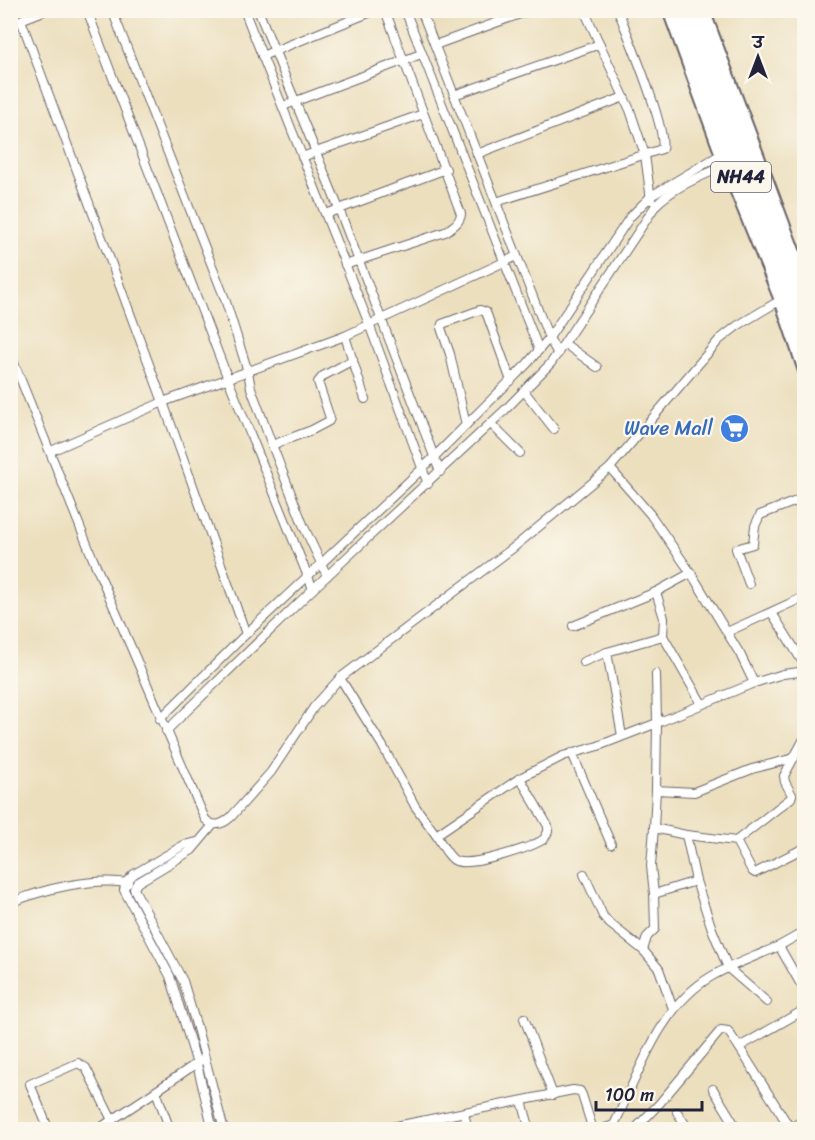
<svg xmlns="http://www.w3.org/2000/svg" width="815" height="1140" viewBox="0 0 815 1140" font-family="Sriracha,'Playpen Sans Deva',sans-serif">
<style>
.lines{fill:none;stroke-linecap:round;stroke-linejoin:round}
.street-casing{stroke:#696469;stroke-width:10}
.secondary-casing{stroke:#696469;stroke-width:14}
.highway-casing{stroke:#696469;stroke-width:18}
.street{stroke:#fff;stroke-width:8}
.secondary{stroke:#fff;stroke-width:10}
.highway{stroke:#fff;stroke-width:15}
.labels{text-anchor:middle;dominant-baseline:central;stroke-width:4.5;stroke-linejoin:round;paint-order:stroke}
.shield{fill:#fbf7ec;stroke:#636270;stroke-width:1.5}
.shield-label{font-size:18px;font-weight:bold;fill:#22223b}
.shop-label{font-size:20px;fill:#366cbe;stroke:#fbf7ec;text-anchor:end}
</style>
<rect width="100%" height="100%" fill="#fbf7ec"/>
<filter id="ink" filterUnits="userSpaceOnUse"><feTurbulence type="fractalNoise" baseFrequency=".0167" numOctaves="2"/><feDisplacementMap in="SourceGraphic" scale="12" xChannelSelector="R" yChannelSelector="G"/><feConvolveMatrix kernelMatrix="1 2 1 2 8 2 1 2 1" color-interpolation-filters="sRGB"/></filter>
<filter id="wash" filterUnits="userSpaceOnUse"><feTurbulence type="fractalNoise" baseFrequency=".008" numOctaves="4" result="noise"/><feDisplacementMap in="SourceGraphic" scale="24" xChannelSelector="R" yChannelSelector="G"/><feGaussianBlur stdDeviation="1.35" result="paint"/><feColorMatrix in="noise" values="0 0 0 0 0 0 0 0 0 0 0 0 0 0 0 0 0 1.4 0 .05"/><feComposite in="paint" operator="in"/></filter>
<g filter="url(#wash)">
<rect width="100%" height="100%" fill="#ecdfbe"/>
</g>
<g filter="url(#ink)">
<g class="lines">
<defs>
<g id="street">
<path d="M87,10L228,379L313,589"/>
<path d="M112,10L225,299L248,372L251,388L272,445L304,527L327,576"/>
<path d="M244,10L369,324L428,484"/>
<path d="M258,10L339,209L440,472"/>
<path d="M405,10L539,350"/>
<path d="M421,10L549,338L558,354"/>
<path d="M584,10L630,110L645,155L651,200"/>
<path d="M21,20L163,402L246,634"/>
<path d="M10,24L46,10"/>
<path d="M435,45L531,10"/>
<path d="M262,56L376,10"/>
<path d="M454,95L600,44"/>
<path d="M283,106L421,54"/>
<path d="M477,154L624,97"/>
<path d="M302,157L423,114"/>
<path d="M496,202L662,149C668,130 627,34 618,10"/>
<path d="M326,214L446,169"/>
<path d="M345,265L445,232C452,227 460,223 461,214L385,10"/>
<path d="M345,336L365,399"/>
<path d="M565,344L597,367"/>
<path d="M10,353L93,559L205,819C214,828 222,825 231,817L271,772L314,707L340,678L513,548L610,468L719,340L737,326L784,298"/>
<path d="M524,391L554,429"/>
<path d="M491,424L520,453"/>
<path d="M466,425L450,354L441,328L442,324L480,310L486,312L511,381"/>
<path d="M272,445L312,430L329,421L330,418L318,382L323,376L353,360"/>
<path d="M51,451L163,402L345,336L517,256"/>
<path d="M610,468L650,514L691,573"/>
<path d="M749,584L736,549L753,544L755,526L760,515L804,498"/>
<path d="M656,592L691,573L740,654L754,683"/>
<path d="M772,613L804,664"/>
<path d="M573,626L656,592L664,618L663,636"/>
<path d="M727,632L804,597"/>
<path d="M607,652L663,636L702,704"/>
<path d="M583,662L607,652L622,736"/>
<path d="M340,678L382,745L415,806L436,835L520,778L563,756L598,746L657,723L656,674"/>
<path d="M160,719L246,634L423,468L527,364L549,338L630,217L651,196L723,153"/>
<path d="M166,731L313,589L506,409L551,363L656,205C676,185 703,176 728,164"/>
<path d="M572,753L611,844"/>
<path d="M656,790L657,723L754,683L783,674L799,672L804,667"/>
<path d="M213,825L192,850L137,883L134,889L183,981L197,1028L224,1130"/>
<path d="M654,828L656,790L694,792L752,769L794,758"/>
<path d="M436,835C441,842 448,858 456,861C471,867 531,848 544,839L548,832V826L520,778"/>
<path d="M686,835L736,841L752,871L755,873L804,848"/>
<path d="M736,841L791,798L792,795L785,782L784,776L804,739"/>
<path d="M198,842L184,845L134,874L126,882L124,890L170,976L197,1064L213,1130"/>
<path d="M584,874L603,916L609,923L643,950"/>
<path d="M654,894L651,866L654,828L686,835L696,881"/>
<path d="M10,903C43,889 93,877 128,883"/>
<path d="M779,946L804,932"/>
<path d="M673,1009L659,969L643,950L647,937L655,929L654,894L696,881L712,929L728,968L767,1002"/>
<path d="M524,1018L553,1095"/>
<path d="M713,1089L738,1130"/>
<path d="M522,1101L530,1130"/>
<path d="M677,1112L689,1130"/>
<path d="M464,1113L468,1130"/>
<path d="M790,1128L739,1047L804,1010"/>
<path d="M45,1130L46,1123L30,1084L78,1063L86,1068L112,1120"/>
<path d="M104,1130L103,1126L156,1091"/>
<path d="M170,1130L156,1091L200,1061"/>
<path d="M377,1130L573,1090L580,1091L582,1095L593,1130"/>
<path d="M599,1130L614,1125"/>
<path d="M616,1130L614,1125C639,1073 659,1007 712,976C733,964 757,956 779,946L804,990"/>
<path d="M634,1130L659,1104L721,1030L728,1031L739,1047"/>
<path d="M787,1130L804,1120"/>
</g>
<g id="secondary">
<path d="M668,10L721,155L780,300L804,371"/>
<path d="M704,10L804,277"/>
</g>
<g id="highway">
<path d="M679,10L804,343"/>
<path d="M694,10L804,304"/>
</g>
</defs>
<!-- street casing -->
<use href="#street" class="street-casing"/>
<!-- secondary casing -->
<use href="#secondary" class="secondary-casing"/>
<!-- highway casing -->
<use href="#highway" class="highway-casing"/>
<!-- street -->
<use href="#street" class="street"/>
<!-- secondary -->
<use href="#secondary" class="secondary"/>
<!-- highway -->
<use href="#highway" class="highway"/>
</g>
</g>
<!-- icons -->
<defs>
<symbol id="supermarket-disc" viewBox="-11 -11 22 22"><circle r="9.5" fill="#3f7fe0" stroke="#fbf7ec"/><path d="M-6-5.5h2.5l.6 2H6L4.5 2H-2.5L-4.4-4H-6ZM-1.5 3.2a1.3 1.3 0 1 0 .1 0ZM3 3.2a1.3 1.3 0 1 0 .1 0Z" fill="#fff"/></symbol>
</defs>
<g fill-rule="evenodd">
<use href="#supermarket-disc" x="718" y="412" width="33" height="33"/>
</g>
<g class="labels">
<!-- shield labels -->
<rect class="shield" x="711" y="162" width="60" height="30" rx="4.5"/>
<g class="shield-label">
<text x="741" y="177">NH44</text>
</g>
<!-- shop labels -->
<g class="shop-label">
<text x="713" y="428">Wave Mall</text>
</g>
</g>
<!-- margin -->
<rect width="815" height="1140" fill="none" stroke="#fbf7ec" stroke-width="36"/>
<!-- north arrow -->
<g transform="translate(758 57)" stroke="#fbf7ec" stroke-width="4.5" paint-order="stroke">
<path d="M0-4.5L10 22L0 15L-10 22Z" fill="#22223b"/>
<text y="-9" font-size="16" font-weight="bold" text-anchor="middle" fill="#22223b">उ</text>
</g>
<!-- scale -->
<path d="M596 1101v9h106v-9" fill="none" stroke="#22223b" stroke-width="3"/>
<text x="605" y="1101" font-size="18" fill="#22223b" stroke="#fbf7ec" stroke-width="4.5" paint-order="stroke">100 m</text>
</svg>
